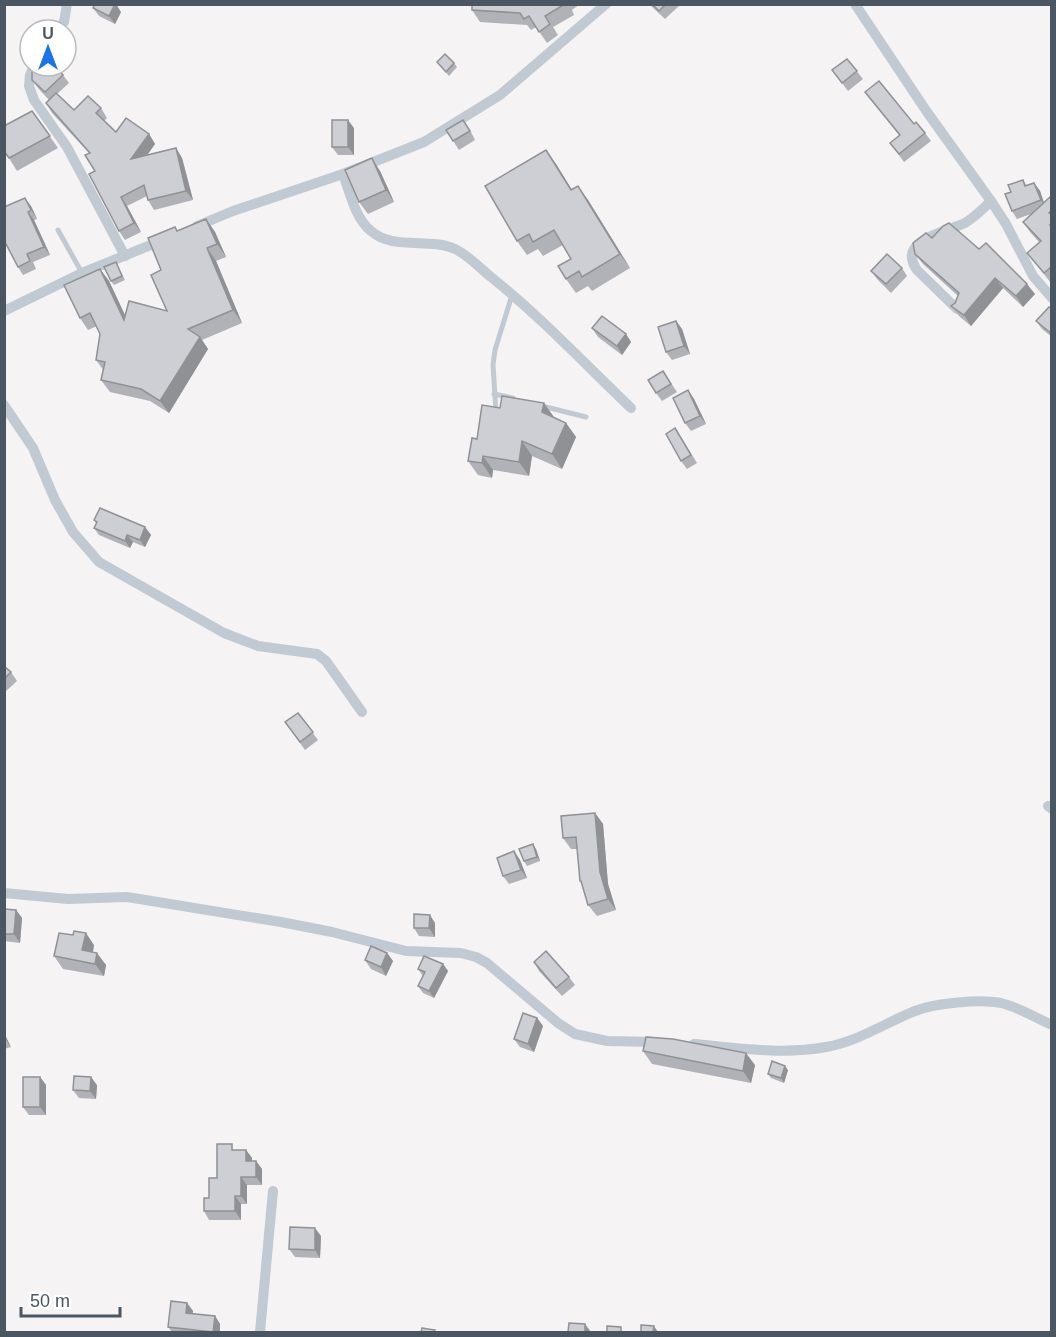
<svg xmlns="http://www.w3.org/2000/svg" width="1056" height="1337" viewBox="0 0 1056 1337" font-family="Arial,sans-serif">
<style>
.lines{fill:none;stroke-linecap:round;stroke-linejoin:round}
.service{stroke:#c1cad2;stroke-width:5}
.minor{stroke:#c1cad2;stroke-width:10}
.wall{fill:#b0b2b7}
.shaded-wall{fill:#909195}
.building{fill:#cdcfd5;stroke:#909195;stroke-width:1.5}
</style>
<rect width="100%" height="100%" fill="#f5f3f3"/>
<g class="lines">
<!-- service -->
<g class="service">
<path d="M58,230L82,273"/>
<path d="M494,394L513,398"/>
<path d="M542,406L586,417"/>
<path d="M496,412L493,365L495,350L512,295"/>
</g>
<!-- minor -->
<g class="minor">
<path d="M855,4L927,112L991,201C983,209 975,217 965,223C946,232 896,240 917,270L957,309"/>
<path d="M57,30L64,22L67,4"/>
<path d="M34,66L30,75L29,86L34,100L67,147L125,256"/>
<path d="M343,174C350,193 355,218 371,231C394,251 429,237 455,249C468,255 480,268 491,277C541,317 585,364 631,408"/>
<path d="M991,201L1006,224L1033,276L1052,298"/>
<path d="M197,226L233,211L343,174L424,142L500,95L606,4"/>
<path d="M4,311L82,273L163,240"/>
<path d="M4,405L33,448L55,500L73,532L99,562L224,633L258,646L317,654L326,661L362,712"/>
<path d="M1048,806L1052,809"/>
<path d="M4,893L68,899L127,897L281,922L332,932L406,951L461,953L476,957L487,963L558,1023L575,1034L607,1041L657,1042"/>
<path d="M694,1044C737,1048 783,1055 826,1047C859,1041 885,1023 915,1011C935,1003 980,999 1001,1003C1018,1007 1036,1018 1052,1025"/>
<path d="M260,1332L273,1191"/>
</g>
</g>
<!-- wall -->
<g class="wall">
<path d="M472,4H580L572,10L574,15L553,27L558,35L547,43L536,27L531,30L527,25L480,22L472,10Z"/>
<path d="M649,4H681L665,19Z"/>
<path d="M93,8L121,12L115,24L99,16Z"/>
<path d="M847,59L863,79L848,91L832,70Z"/>
<path d="M437,62L454,63L457,67L449,76Z"/>
<path d="M63,75L69,83L57,94L74,110L101,108L107,118L104,121L116,132L149,134L155,144L147,155L176,148L182,158L193,200L154,210L148,200L147,196L127,206L141,232L125,240L119,231L89,153L52,113L46,103L49,100L38,88L32,80Z"/>
<path d="M865,92L914,124L925,133L931,141L904,162L890,143L899,135Z"/>
<path d="M32,111L58,148L17,171L9,158Z"/>
<path d="M354,128V155H338L332,147Z"/>
<path d="M469,128L475,140L459,150L446,130Z"/>
<path d="M556,164L572,190L588,200L630,268L592,291L588,286L576,293L566,279L571,259L563,245L543,256L538,249L527,255L517,241Z"/>
<path d="M380,171L394,202L368,214L359,202Z"/>
<path d="M1023,180L1027,186L1034,183L1040,191L1044,203L1052,199L1051,283L1027,253L1039,242L1030,232L1023,222L1031,214L1017,219L1012,211L1011,192Z"/>
<path d="M31,206L37,219L34,220L50,255L33,262L36,269L23,275L18,267L4,240Z"/>
<path d="M206,219L215,232L226,257L216,261L242,323L202,340L208,349L169,413L150,401L110,392L101,380L104,371L96,360L100,334L97,326L88,330L80,318L100,269L109,281L125,316L167,311L161,270L175,227L178,231Z"/>
<path d="M932,238L979,249L1035,294L1023,307L1003,288L971,326L959,316L951,306L955,303L958,296L923,264L915,254Z"/>
<path d="M116,262L125,280L114,285L111,281Z"/>
<path d="M902,268L907,276L891,293L877,279L871,271Z"/>
<path d="M1052,309V337L1042,329L1036,321Z"/>
<path d="M676,321L682,329L690,354L672,360L666,352Z"/>
<path d="M592,328L626,334L631,342L622,355L598,337Z"/>
<path d="M663,371L677,392L662,401L656,393Z"/>
<path d="M688,390L694,399L706,424L691,431L685,423Z"/>
<path d="M554,417L566,423L576,437L562,469L532,456L529,476L493,470L492,478L478,475L468,461L477,439Z"/>
<path d="M681,437L697,463L687,469L681,461Z"/>
<path d="M94,520L145,527L151,535L145,547L133,542L130,548L99,535L94,528L96,523Z"/>
<path d="M4,666L11,672L17,681L5,692Z"/>
<path d="M298,713L318,740L305,750L285,722Z"/>
<path d="M595,813L603,824L608,884L616,910L597,916L588,905L583,886L580,881L577,849H571L563,838Z"/>
<path d="M536,849L540,861L527,866L524,861Z"/>
<path d="M514,851L520,860L527,878L509,884L503,876Z"/>
<path d="M4,909L16,910L22,918L20,943L4,941Z"/>
<path d="M435,923V937L419,936L414,928Z"/>
<path d="M94,945L93,952L106,965L104,976L63,969L54,956Z"/>
<path d="M387,953L393,961L386,976L371,969L365,960Z"/>
<path d="M534,962L569,977L575,985L562,996L539,971Z"/>
<path d="M443,964L448,971L434,998L423,993L418,986L423,976L418,969Z"/>
<path d="M537,1018L543,1026L534,1052L520,1047L514,1039Z"/>
<path d="M4,1033L11,1047L4,1049Z"/>
<path d="M643,1051L755,1065L751,1083L652,1064Z"/>
<path d="M788,1070L784,1083L771,1078L768,1074Z"/>
<path d="M40,1077L46,1085V1115H29L23,1107Z"/>
<path d="M97,1085L96,1099L79,1098L73,1090Z"/>
<path d="M236,1150H246L252,1158V1161H256L262,1169V1185H247V1204H241V1220H209L204,1211L209,1198L217,1178Z"/>
<path d="M321,1236L320,1258L295,1257L289,1249Z"/>
<path d="M187,1303L193,1311L192,1314L215,1316L220,1324V1332H172L168,1327Z"/>
</g>
<!-- shaded-wall -->
<g class="shaded-wall">
<path d="M116,4L121,12L115,24L109,16Z"/>
<path d="M348,120L354,128V155L348,147Z"/>
<path d="M149,134L155,144L138,168L131,159Z"/>
<path d="M176,148L182,158L193,200L186,191Z"/>
<path d="M546,150L556,164L581,205L571,190Z"/>
<path d="M372,158L380,171L394,202L386,190Z"/>
<path d="M1034,183L1040,191L1046,209L1041,200Z"/>
<path d="M578,186L588,200L630,268L620,254Z"/>
<path d="M121,197L127,206L141,232L134,223Z"/>
<path d="M25,198L31,206L37,219L31,210Z"/>
<path d="M28,212L34,220L50,255L44,247Z"/>
<path d="M206,219L215,232L226,257L217,244Z"/>
<path d="M207,248L216,261L242,323L233,310Z"/>
<path d="M100,269L109,281L133,332L124,320Z"/>
<path d="M995,278L1003,288L971,326L964,315Z"/>
<path d="M1027,284L1035,294L1023,307L1016,296Z"/>
<path d="M676,321L682,329L690,354L684,346Z"/>
<path d="M626,334L631,342L622,355L617,346Z"/>
<path d="M200,337L208,349L169,413L160,401Z"/>
<path d="M688,390L694,399L706,424L700,416Z"/>
<path d="M544,403L554,417L542,412Z"/>
<path d="M566,423L576,437L562,469L552,454Z"/>
<path d="M522,441L532,456L529,476L519,462Z"/>
<path d="M483,456L493,470L492,478L482,463Z"/>
<path d="M145,527L151,535L145,547L140,540Z"/>
<path d="M127,535L133,542L130,548L125,541Z"/>
<path d="M595,813L603,824L608,884L616,910L608,899L600,872Z"/>
<path d="M533,844L536,849L540,861L537,857Z"/>
<path d="M514,851L520,860L527,878L521,870Z"/>
<path d="M16,910L22,918L20,943L14,934Z"/>
<path d="M430,915L435,923V937L429,928Z"/>
<path d="M86,933L94,945L91,963L82,950Z"/>
<path d="M97,953L106,965L104,976L95,964Z"/>
<path d="M387,953L393,961L386,976L381,967Z"/>
<path d="M443,964L448,971L434,998L429,991Z"/>
<path d="M537,1018L543,1026L534,1052L528,1044Z"/>
<path d="M4,1033L11,1047L4,1037Z"/>
<path d="M746,1053L755,1065L751,1083L743,1071Z"/>
<path d="M785,1066L788,1070L784,1083L781,1078Z"/>
<path d="M40,1077L46,1085V1115L40,1107Z"/>
<path d="M91,1077L97,1085L96,1099L90,1091Z"/>
<path d="M246,1150L252,1158V1169L246,1161Z"/>
<path d="M256,1161L262,1169V1185L256,1177Z"/>
<path d="M241,1177L247,1185V1204L241,1196Z"/>
<path d="M235,1196L241,1204V1220L235,1211Z"/>
<path d="M315,1228L321,1236L320,1258L315,1250Z"/>
<path d="M187,1303L193,1311L192,1321L186,1313Z"/>
<path d="M215,1316L220,1324V1332H213Z"/>
<path d="M585,1324L591,1332H585Z"/>
<path d="M654,1326L658,1332H653Z"/>
</g>
<!-- building -->
<g class="building">
<path d="M95,4H115L109,16L93,8Z"/>
<path d="M472,4H565L545,16L550,24L539,32L529,16L524,19L520,13L472,10Z"/>
<path d="M652,4H666L659,11Z"/>
<path d="M445,54L454,63L446,72L437,62Z"/>
<path d="M847,59L857,71L842,83L832,70Z"/>
<path d="M34,66H54L63,75L45,92L32,80V69Z"/>
<path d="M879,81L914,124L916,122L925,133L899,154L890,143L900,135L865,92Z"/>
<path d="M56,93L74,110L88,96L101,108L96,113L116,132L126,118L149,134L131,159L176,148L186,191L148,200L144,185L121,197L134,223L119,231L89,174L95,171L85,155L90,153L46,103Z"/>
<path d="M32,111L50,136L9,158L4,151V126Z"/>
<rect x="332" y="120" width="16" height="27"/>
<path d="M463,120L470,131L453,141L446,130Z"/>
<path d="M546,150L571,190L578,186L620,254L582,277L579,271L566,279L558,266L571,259L554,230L533,242L529,234L517,241L485,186Z"/>
<path d="M372,158L386,190L359,202L345,170Z"/>
<path d="M1023,180L1025,186L1034,183L1041,200L1012,211L1005,194L1011,192L1008,185Z"/>
<path d="M1050,197L1052,199V210L1049,213L1052,215V224L1050,225L1052,226V268L1051,267L1044,273L1027,253L1041,241L1023,222Z"/>
<path d="M25,198L31,210L28,212L44,247L27,254L30,261L18,267L4,240V207Z"/>
<path d="M206,219L217,244L207,248L233,310L188,329L200,337L160,401L141,389L101,380L105,362L96,360L100,334L90,313L80,318L64,285L100,269L124,320L129,301L167,311L151,275L161,270L148,238L175,227L177,231Z"/>
<path d="M949,223L979,249L986,243L1027,284L1016,296L995,278L964,315L951,306L955,303L959,293L915,254L913,243L926,233L932,238L943,226Z"/>
<path d="M887,254L902,268L886,284L871,271Z"/>
<path d="M116,262L122,276L111,281L104,267Z"/>
<path d="M1049,307L1052,309V334L1036,321Z"/>
<path d="M602,316L626,334L617,346L592,328Z"/>
<path d="M676,321L684,346L666,352L658,327Z"/>
<path d="M663,371L671,384L656,393L648,380Z"/>
<path d="M688,390L700,416L685,423L673,398Z"/>
<path d="M502,396L544,403L542,412L566,423L552,454L522,441L519,462L483,456L482,463L468,461L472,438L477,439L482,405L500,408Z"/>
<path d="M675,428L691,455L681,461L666,434Z"/>
<path d="M100,508L145,527L140,540L127,535L125,541L94,528L97,522L94,520Z"/>
<path d="M4,666L11,672L4,679Z"/>
<path d="M298,713L313,732L300,742L285,722Z"/>
<path d="M595,813L600,872L608,899L588,905L581,881H580L576,837L563,838L561,816Z"/>
<path d="M533,844L537,857L524,861L519,849Z"/>
<path d="M514,851L521,870L503,876L497,858Z"/>
<path d="M4,909L16,910L14,934H4Z"/>
<path d="M414,914L430,915L429,928H414Z"/>
<path d="M74,931L86,933L82,950L97,953L95,964L54,956L59,933L73,935Z"/>
<path d="M371,946L387,953L381,967L365,960Z"/>
<path d="M546,951L569,977L556,988L534,962Z"/>
<path d="M424,956L443,964L429,991L418,986L425,972L418,969Z"/>
<path d="M523,1013L537,1018L528,1044L514,1039Z"/>
<path d="M646,1037L673,1039L746,1053L743,1071L643,1051Z"/>
<path d="M772,1061L785,1066L781,1078L768,1074Z"/>
<path d="M74,1076L91,1077L90,1091L73,1090Z"/>
<rect x="23" y="1077" width="17" height="30"/>
<path d="M217,1144H232V1150H246V1161H256V1177H241V1196H235V1211H204V1198H209V1178H217Z"/>
<path d="M290,1227L315,1228V1250L289,1249Z"/>
<path d="M171,1301L187,1303L186,1313L215,1316L213,1332L168,1327Z"/>
<path d="M569,1323L585,1324V1332H568Z"/>
<path d="M641,1325L654,1326L653,1332H641Z"/>
<path d="M607,1326L621,1327V1332H607Z"/>
<path d="M422,1328L435,1330L434,1332H421Z"/>
</g>
<!-- border -->
<rect width="1056" height="1337" fill="none" stroke="#4a5661" stroke-width="12"/>
<!-- north arrow -->
<g transform="translate(48 48)"><circle r="28" fill="#ffffff" stroke="#b7bbc0" stroke-width="1.5"/>
<path d="M0-4.5L10 22L0 15L-10 22Z" fill="#1a73e8"/>
<text y="-9" font-size="16" font-weight="bold" text-anchor="middle" fill="#4a5661">U</text>
</g>
<!-- scale -->
<path d="M21 1307v9h99v-9" fill="none" stroke="#4a5661" stroke-width="3"/>
<text x="30" y="1307" font-size="18" fill="#4a5661" stroke="#ffffff" stroke-width="4.5" paint-order="stroke">50 m</text>
</svg>
